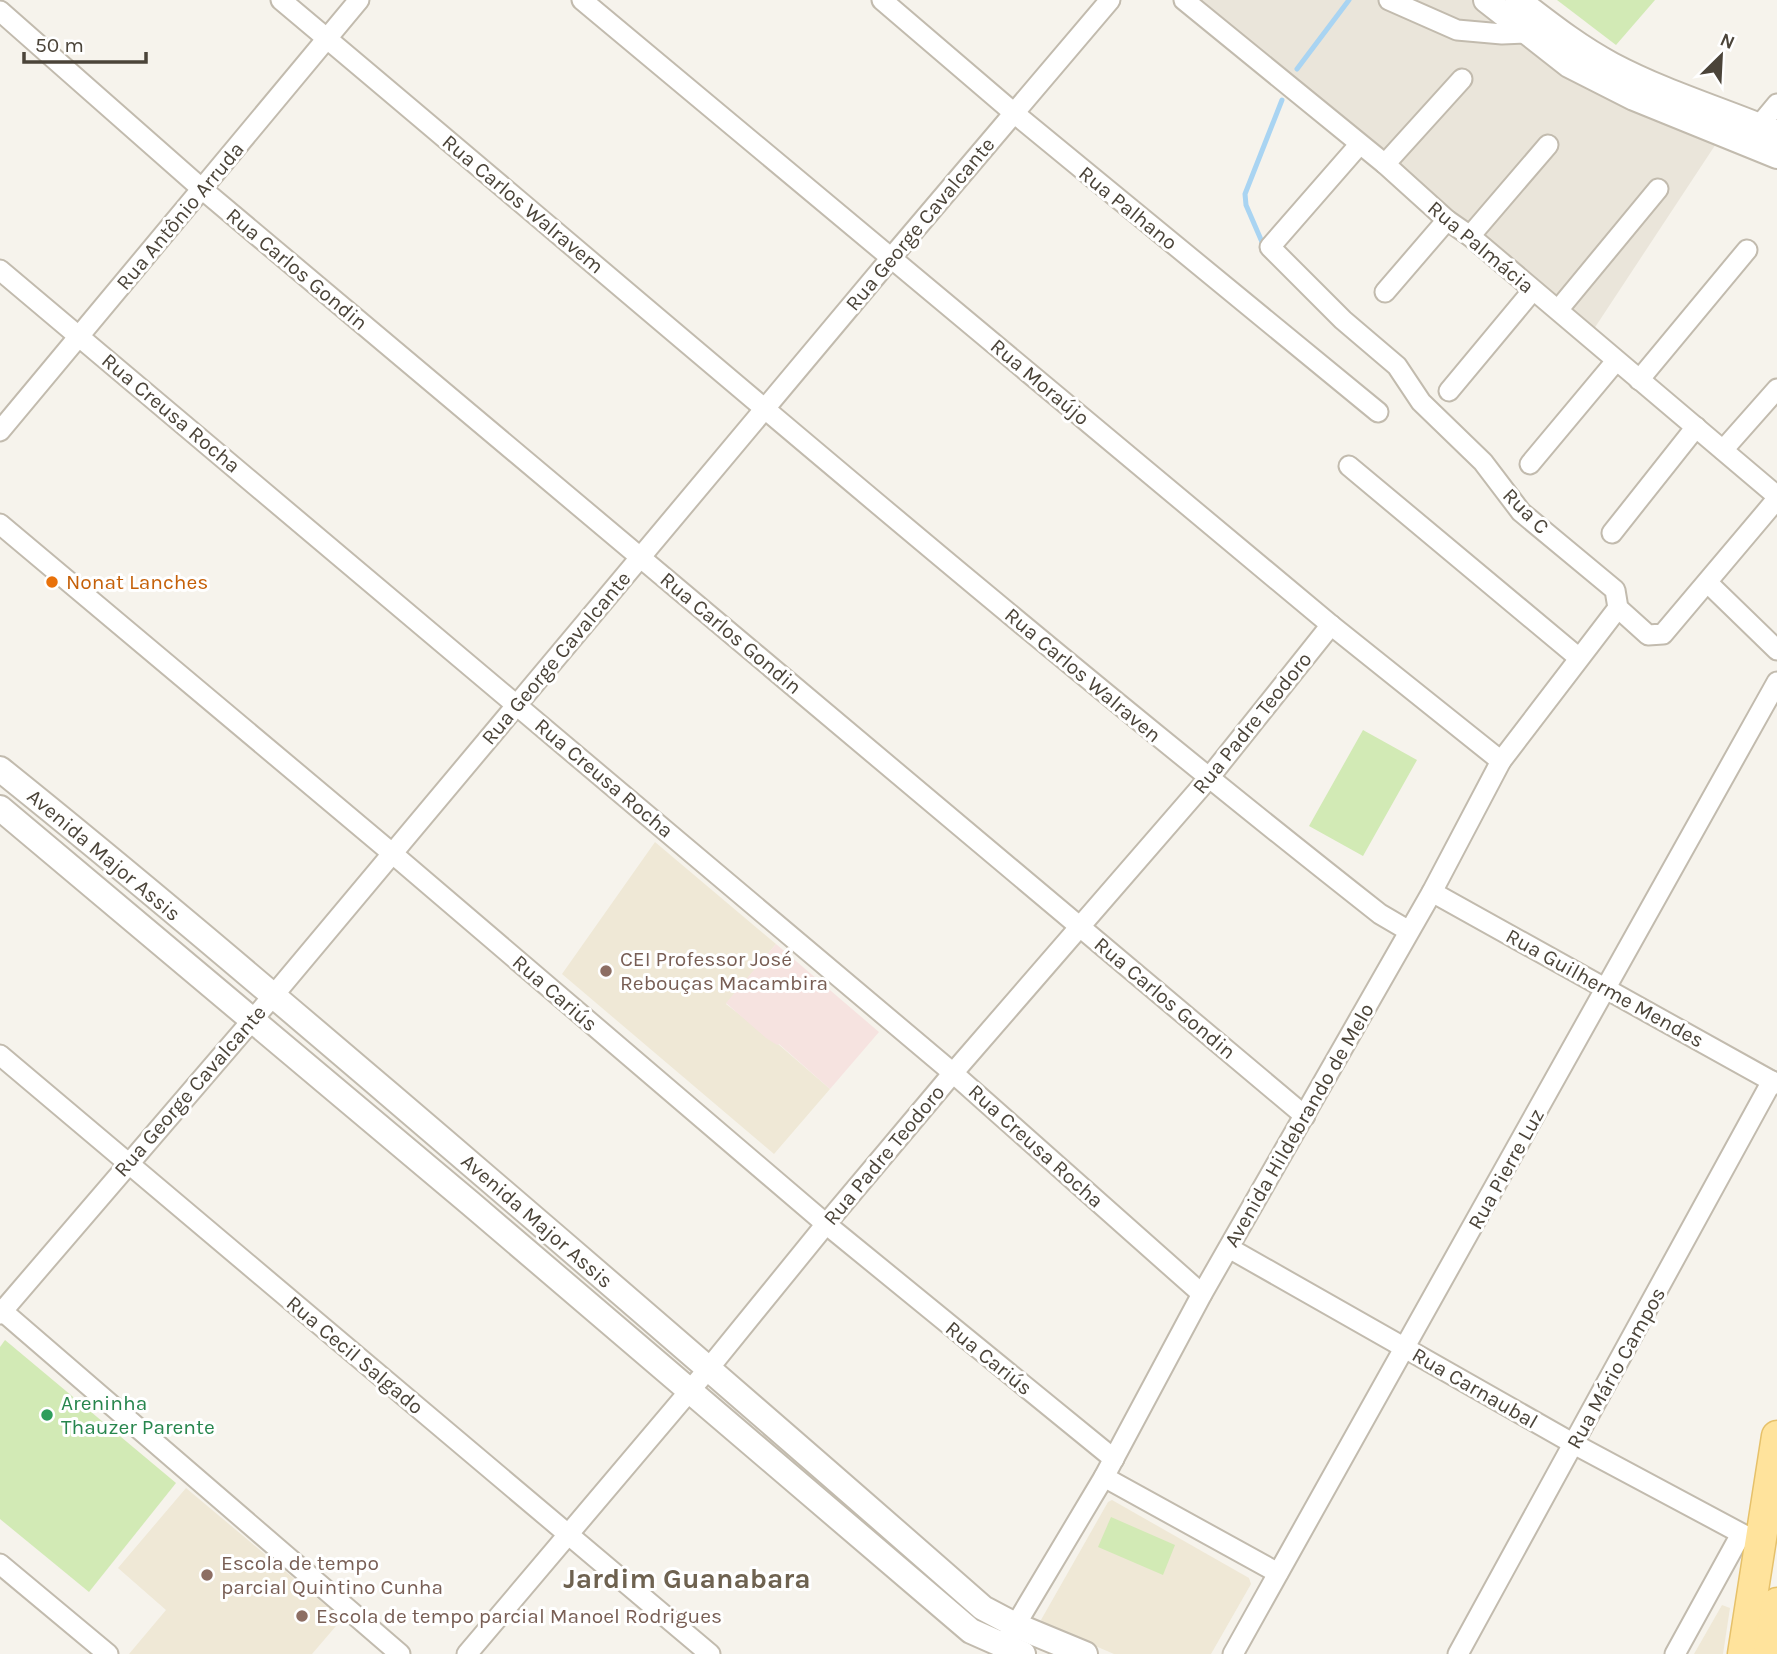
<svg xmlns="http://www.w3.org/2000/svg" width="1777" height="1654" viewBox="0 0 1777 1654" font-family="Karla,sans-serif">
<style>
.residential{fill:#eae5da}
.education{fill:#efe8d6}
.medical{fill:#f6e3e0}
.green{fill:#d2eab5}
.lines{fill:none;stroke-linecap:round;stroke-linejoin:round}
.stream{stroke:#a9d4f2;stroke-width:5}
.minor-casing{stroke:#c2bbae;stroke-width:23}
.tertiary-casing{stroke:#c2bbae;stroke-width:28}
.primary-casing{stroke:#e6c16a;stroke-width:33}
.minor{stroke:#fff;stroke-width:19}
.tertiary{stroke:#fff;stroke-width:24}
.primary{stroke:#ffe39c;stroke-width:30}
.food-dot{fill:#e8710a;stroke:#fff;stroke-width:2.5}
.education-dot{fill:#8d6e63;stroke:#fff;stroke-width:2.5}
.leisure-dot{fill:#2e9e5b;stroke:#fff;stroke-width:2.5}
.labels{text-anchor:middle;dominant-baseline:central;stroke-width:6;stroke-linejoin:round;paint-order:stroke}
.street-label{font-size:21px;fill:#4b4439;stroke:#fff}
.food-label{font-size:21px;fill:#c56008;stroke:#fff;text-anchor:start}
.education-label{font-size:21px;fill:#785e54;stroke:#fff;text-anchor:start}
.leisure-label{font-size:21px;fill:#27864d;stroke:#fff;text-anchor:start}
.district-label{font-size:28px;font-weight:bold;fill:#6e6250;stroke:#fff}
</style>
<rect width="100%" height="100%" fill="#f6f3ec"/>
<!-- residential -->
<path class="residential" d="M1188,0H1528L1606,63L1737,112L1588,338Z"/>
<!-- education -->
<g class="education">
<path d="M655,842L776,944L726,1004L778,1044L830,1089L774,1154L562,974Z"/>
<path d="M186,1488L342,1619L312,1654H129L166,1610L118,1568Z"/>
<path d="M1112,1500L1249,1578L1251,1584L1211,1654H1114L1044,1624L1041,1620L1108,1502Z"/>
<path d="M1722,1605L1730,1608L1723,1654H1694Z"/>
</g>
<!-- medical -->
<path class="medical" d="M776,944L879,1032L830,1089L779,1044L777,1045L766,1038L726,1003Z"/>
<!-- green -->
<g class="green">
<path d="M1557,0H1655L1616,45Z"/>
<path d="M1363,730L1417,760L1363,856L1309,826Z"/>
<path d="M5,1340L176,1483L89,1592L0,1519V1347Z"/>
<path d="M1111,1517L1175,1545L1163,1575L1098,1547Z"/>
</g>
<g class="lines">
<!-- stream -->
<g class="stream">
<path d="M1297,69L1349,0"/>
<path d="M1262,242L1246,205L1245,194L1282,100"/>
</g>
<defs>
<g id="minor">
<path d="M281,0C646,306 1005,619 1380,914L1409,931"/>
<path d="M582,0L1331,625L1501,761"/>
<path d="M882,0L1014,113L1378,412"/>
<path d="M1184,0L1385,164L1447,220L1470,236L1777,496"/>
<path d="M1389,0L1457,30L1502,34L1528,33"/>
<path d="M0,11L202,189L1305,1116"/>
<path d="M1752,134L1777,104"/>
<path d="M1359,145L1270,247L1343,320L1397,366L1421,402L1483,462L1521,512L1615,590L1618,608L1648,635L1663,634L1777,499"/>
<path d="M1385,164L1462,79"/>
<path d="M1470,236L1548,145"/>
<path d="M0,270L953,1073L1202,1294"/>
<path d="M1385,292L1447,220"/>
<path d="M1558,310L1658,189"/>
<path d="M1639,380L1747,250"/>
<path d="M1449,391L1533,290"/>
<path d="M0,431L359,0"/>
<path d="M1723,450L1777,389"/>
<path d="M1530,464L1616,361"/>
<path d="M1349,466L1579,658"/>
<path d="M0,524L393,854L826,1224L1114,1459"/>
<path d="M1612,533L1696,427"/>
<path d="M1708,583L1777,650"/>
<path d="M1432,892L1777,1084"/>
<path d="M0,1055L710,1654"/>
<path d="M1229,1248L1574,1444L1761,1544"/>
<path d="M0,1309L400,1654"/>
<path d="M0,1314L273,996L891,258L1110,0"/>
<path d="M1104,1477L1278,1573"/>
<path d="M0,1564L108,1654"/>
<path d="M1009,1636L1104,1477L1202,1294L1432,892L1501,761L1618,608"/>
<path d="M467,1654L709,1368L826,1224L953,1073L1208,779L1331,625"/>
<path d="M1233,1654L1777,682"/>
<path d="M1458,1654L1772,1081"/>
<path d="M1675,1654L1741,1534"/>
</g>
<g id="tertiary">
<path d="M1486,0L1569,65L1634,98L1777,156"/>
<path d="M1518,0C1548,23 1578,47 1612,65C1665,93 1722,110 1777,133"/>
<path d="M0,769C132,875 260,984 389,1094C588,1264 786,1435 983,1608L1015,1625L1085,1654"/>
<path d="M0,808L470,1203L971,1631L1023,1654"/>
</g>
<g id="primary">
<path d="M1743,1654L1777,1436"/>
<path d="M1769,1654L1777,1603"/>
</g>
</defs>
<!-- minor casing -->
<use href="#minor" class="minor-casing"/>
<!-- tertiary casing -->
<use href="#tertiary" class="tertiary-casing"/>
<!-- primary casing -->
<use href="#primary" class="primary-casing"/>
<!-- minor -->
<use href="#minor" class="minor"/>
<!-- tertiary -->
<use href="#tertiary" class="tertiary"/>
<!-- primary -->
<use href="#primary" class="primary"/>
</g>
<!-- markers -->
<circle class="food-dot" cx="52" cy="582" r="7"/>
<g class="education-dot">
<circle cx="606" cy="971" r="7"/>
<circle cx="207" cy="1575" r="7"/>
<circle cx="302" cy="1616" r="7"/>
</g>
<circle class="leisure-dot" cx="47" cy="1415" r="7"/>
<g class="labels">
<!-- street labels -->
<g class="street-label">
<text transform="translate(523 204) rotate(40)">Rua Carlos Walravem</text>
<text transform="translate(1128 208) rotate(39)">Rua Palhano</text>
<text transform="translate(180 216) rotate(-50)">Rua Antônio Arruda</text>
<text transform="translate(920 224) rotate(-50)">Rua George Cavalcante</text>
<text transform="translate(1481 247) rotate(40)">Rua Palmácia</text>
<text transform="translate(297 269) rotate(40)">Rua Carlos Gondin</text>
<text transform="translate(1040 382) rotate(40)">Rua Moraújo</text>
<text transform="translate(171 413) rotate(40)">Rua Creusa Rocha</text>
<text transform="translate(1526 511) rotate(45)">Rua C</text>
<text transform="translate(731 633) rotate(40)">Rua Carlos Gondin</text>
<text transform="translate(556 658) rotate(-50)">Rua George Cavalcante</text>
<text transform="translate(1083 675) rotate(40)">Rua Carlos Walraven</text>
<text transform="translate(1252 723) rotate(-51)">Rua Padre Teodoro</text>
<text transform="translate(604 778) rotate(40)">Rua Creusa Rocha</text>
<text transform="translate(104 855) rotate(40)">Avenida Major Assis</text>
<text transform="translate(1605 988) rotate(29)">Rua Guilherme Mendes</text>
<text transform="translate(555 993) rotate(41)">Rua Cariús</text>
<text transform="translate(1165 998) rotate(40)">Rua Carlos Gondin</text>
<text transform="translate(190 1091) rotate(-49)">Rua George Cavalcante</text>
<text transform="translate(1299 1125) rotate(-60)">Avenida Hildebrando de Melo</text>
<text transform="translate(1036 1146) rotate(42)">Rua Creusa Rocha</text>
<text transform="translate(884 1155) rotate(-50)">Rua Padre Teodoro</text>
<text transform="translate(1506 1169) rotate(-61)">Rua Pierre Luz</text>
<text transform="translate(537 1221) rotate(41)">Avenida Major Assis</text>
<text transform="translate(355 1355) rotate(40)">Rua Cecil Salgado</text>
<text transform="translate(989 1358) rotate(39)">Rua Cariús</text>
<text transform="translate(1616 1368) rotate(-61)">Rua Mário Campos</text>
<text transform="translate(1475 1388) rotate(30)">Rua Carnaubal</text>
</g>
<!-- food labels -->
<g class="food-label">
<text x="66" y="582">Nonat Lanches</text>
</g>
<!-- education labels -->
<g class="education-label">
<text x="620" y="959">CEI Professor José<tspan x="620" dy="24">Rebouças Macambira</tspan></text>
<text x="221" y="1563">Escola de tempo<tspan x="221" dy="24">parcial Quintino Cunha</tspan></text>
<text x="316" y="1616">Escola de tempo parcial Manoel Rodrigues</text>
</g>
<!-- leisure labels -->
<g class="leisure-label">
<text x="61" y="1403">Areninha<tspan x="61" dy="24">Thauzer Parente</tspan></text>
</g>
<!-- district labels -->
<g class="district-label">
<text x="687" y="1578">Jardim Guanabara</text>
</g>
</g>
<!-- north arrow -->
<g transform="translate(1721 56) rotate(24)" stroke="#ffffff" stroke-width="5" paint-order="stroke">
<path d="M0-5L12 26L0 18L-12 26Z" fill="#4b4439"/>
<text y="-10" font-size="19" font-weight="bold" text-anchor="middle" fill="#4b4439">N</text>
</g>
<!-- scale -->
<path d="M24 52v10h122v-10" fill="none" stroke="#4b4439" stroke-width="3.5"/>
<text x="35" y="52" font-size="21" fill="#4b4439" stroke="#ffffff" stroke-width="5" paint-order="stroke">50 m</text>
</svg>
